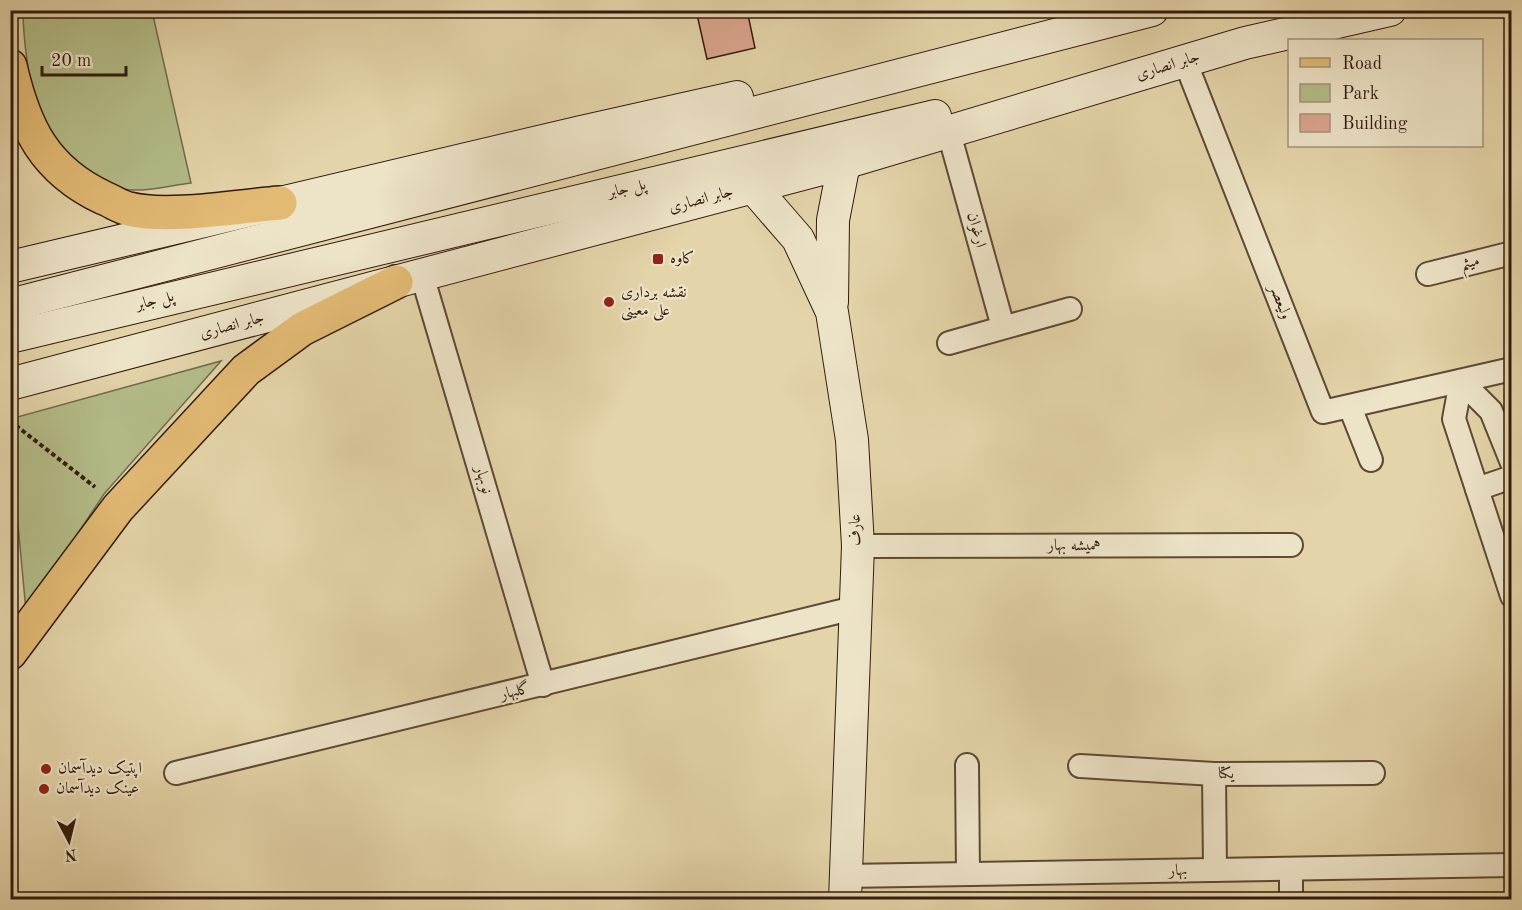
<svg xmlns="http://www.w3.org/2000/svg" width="1522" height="910" viewBox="0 0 1522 910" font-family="'Old Standard TT',Amiri,serif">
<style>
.green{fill:#b4bd89;stroke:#726c4c;stroke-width:1.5}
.building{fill:#daa48e;stroke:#311b0e;stroke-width:1.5}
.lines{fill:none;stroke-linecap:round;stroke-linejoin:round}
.street-casing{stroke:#5e4935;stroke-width:26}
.secondary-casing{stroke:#311b0e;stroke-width:34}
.primary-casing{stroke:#311b0e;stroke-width:36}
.path{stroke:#311b0e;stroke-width:4;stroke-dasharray:4.5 3;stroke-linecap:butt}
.street{stroke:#ede3c7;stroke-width:22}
.secondary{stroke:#ede3c7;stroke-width:32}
.primary{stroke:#e2ba74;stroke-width:33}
.poi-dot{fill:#8f2418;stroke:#ede3c7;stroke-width:2}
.labels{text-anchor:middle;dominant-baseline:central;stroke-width:4.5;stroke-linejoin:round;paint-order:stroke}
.street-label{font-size:16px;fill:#311b0e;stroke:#ede3c7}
.poi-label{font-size:16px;fill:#311b0e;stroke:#ede3c7;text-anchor:start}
</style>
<rect width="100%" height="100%" fill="#e4d4a9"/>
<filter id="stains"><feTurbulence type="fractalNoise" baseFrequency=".00333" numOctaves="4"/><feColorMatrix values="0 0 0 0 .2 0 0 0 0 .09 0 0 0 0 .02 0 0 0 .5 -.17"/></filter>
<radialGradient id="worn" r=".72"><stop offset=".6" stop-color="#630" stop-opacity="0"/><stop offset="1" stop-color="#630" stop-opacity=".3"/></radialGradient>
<!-- green -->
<g class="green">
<path d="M23,11H152L191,183C172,185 151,191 132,190C97,189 51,141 38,110C29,89 23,34 23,11Z"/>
<path d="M221,361L104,494L26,611L11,449L10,419Z"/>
</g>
<!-- building -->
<path class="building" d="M696,10H747L755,48L707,59Z"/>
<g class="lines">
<defs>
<g id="street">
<path d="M1185,61L1323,412L1512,369"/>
<path d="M949,133L1003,327"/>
<path d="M1428,274L1512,253"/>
<path d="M422,275L543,685"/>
<path d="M949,343L1070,309"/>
<path d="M1461,381L1454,419L1512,596"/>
<path d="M1461,381L1491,411L1512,463"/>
<path d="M1350,407L1371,460"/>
<path d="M1477,489L1512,477"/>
<path d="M858,546L1291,545"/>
<path d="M967,765L968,874"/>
<path d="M1080,766L1214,774L1373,773"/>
<path d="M176,773L854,608"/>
<path d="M1214,774L1215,870"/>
<path d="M845,876L1512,865"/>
<path d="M1291,900V869"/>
</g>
<g id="secondary">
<path d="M753,187L798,239L832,312L852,440L858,546L845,900"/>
<path d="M10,267L581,132L737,97"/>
<path d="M832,302L833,220L844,163"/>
<path d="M10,305L1152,10"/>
<path d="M10,337L935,116"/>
<path d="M10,384L844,163L1245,43L1390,10"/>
</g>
<g id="primary">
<path d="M10,66C24,127 44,170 104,198C112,201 120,207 129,209C166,219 240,206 280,203"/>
<path d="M10,653L118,508L246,370L302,329L396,282"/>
</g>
</defs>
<!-- street casing -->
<use href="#street" class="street-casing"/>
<!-- secondary casing -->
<use href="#secondary" class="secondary-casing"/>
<!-- primary casing -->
<use href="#primary" class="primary-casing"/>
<!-- path -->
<path class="path" d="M10,421L95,487"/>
<!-- street -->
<use href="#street" class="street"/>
<!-- secondary -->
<use href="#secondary" class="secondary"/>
<!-- primary -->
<use href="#primary" class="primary"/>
</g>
<!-- markers -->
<g class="poi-dot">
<rect x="652" y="253" width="12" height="12" rx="3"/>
<circle cx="609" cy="302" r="6"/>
<circle cx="46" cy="769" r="6"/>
<circle cx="44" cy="789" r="6"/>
</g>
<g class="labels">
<!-- street labels -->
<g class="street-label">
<text transform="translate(1168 66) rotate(-17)">جابر انصاری</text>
<text transform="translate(627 189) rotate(-13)">پل جابر</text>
<text transform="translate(701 200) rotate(-15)">جابر انصاری</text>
<text transform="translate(976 230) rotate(75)">ارغوان</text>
<text transform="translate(1470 263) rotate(-14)">میثم</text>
<text transform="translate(155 301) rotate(-14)">پل جابر</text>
<text transform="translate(1280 302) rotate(69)">ولیعصر</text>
<text transform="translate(232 326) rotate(-15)">جابر انصاری</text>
<text transform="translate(483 480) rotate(74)">نوبهار</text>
<text transform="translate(856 530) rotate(-92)">عارف</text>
<text x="1074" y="546">همیشه بهار</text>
<text transform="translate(515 692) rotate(-13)">گلبهار</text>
<text x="1226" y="774">یکتا</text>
<text transform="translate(1178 871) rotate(-1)">بهار</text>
</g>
<!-- poi labels -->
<g class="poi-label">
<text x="670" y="259">کاوه</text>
<text x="621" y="293">نقشه برداری<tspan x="621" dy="18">علی معینی</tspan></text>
<text x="58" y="769">اپتیک دیدآسمان</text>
<text x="56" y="789">عینک دیدآسمان</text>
</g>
</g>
<!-- margin -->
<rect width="1522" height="910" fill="none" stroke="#e4d4a9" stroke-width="36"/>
<rect x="12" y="12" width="1498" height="886" fill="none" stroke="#311b0e" stroke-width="3"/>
<rect x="18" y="18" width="1486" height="874" fill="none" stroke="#311b0e" stroke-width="1.5"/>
<!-- legend -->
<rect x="1288" y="39" width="195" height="108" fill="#ede3c7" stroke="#a2937d" stroke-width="1.5"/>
<rect x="1300" y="58" width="30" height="9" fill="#e2ba74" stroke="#a2937d" stroke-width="1.5"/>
<text x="1342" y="69" font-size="18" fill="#311b0e">Road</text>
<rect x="1300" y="84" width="30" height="18" fill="#b4bd89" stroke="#a2937d" stroke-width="1.5"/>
<text x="1342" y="99" font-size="18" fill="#311b0e">Park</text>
<rect x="1300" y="114" width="30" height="18" fill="#daa48e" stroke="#a2937d" stroke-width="1.5"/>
<text x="1342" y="129" font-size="18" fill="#311b0e">Building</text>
<!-- north arrow -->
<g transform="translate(69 841) rotate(173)" stroke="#ede3c7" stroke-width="4.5" paint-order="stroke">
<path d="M0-4.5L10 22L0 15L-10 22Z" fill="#311b0e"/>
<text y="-9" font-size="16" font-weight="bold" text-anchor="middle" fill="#311b0e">N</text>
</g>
<!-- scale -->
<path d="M42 66v9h84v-9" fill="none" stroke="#311b0e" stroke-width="3"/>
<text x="51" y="66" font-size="18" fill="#311b0e" stroke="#ede3c7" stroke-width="4.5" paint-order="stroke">20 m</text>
<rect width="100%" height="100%" filter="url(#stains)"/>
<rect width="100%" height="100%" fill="url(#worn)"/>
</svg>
